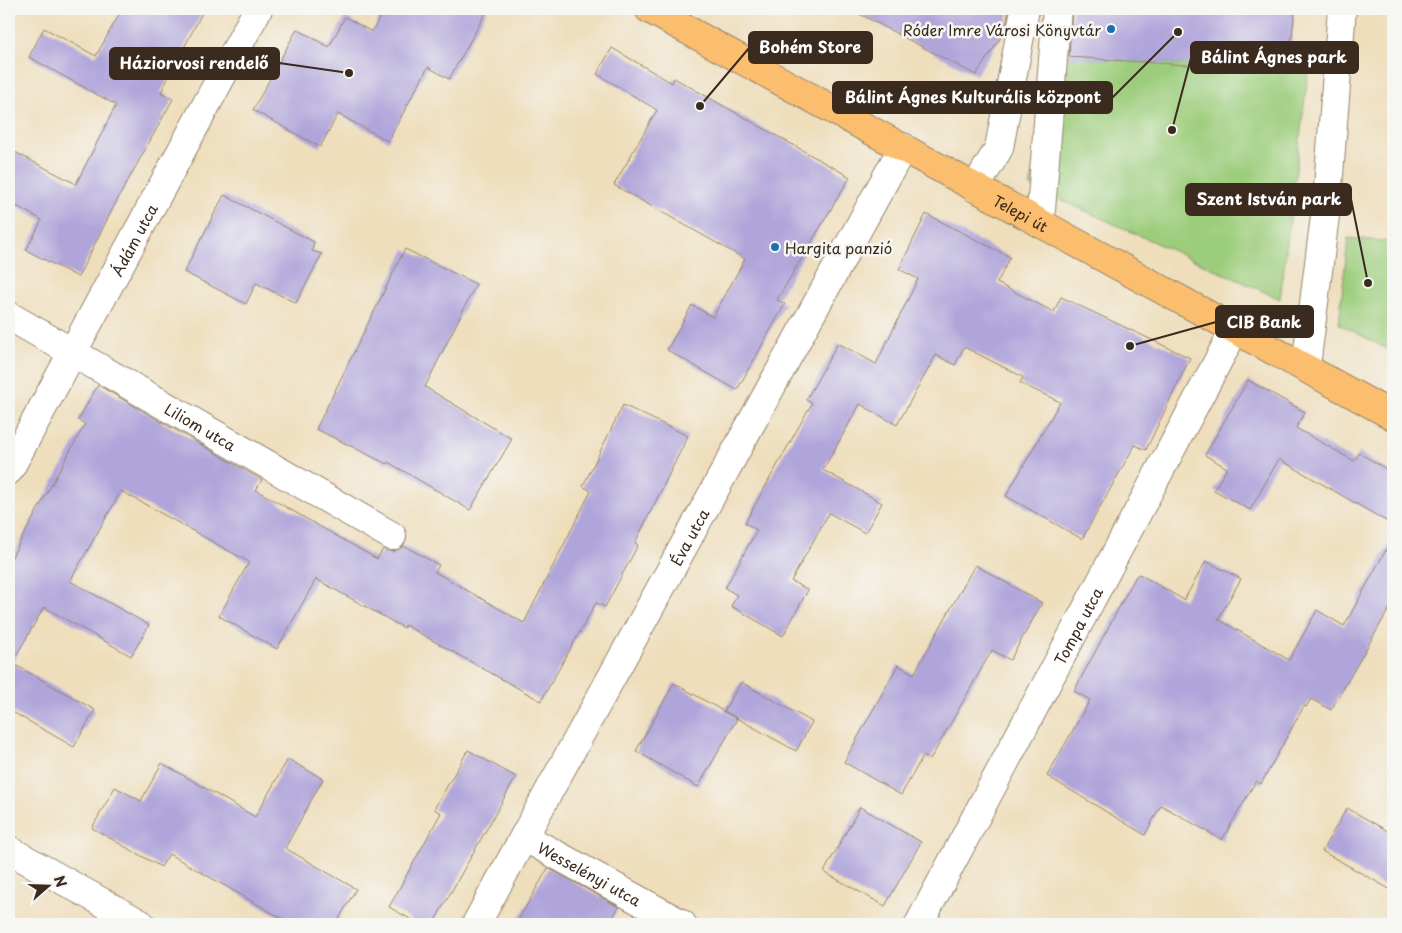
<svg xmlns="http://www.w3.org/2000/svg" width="1402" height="933" viewBox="0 0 1402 933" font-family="'Playpen Sans',sans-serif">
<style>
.green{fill:#9ccd7c;stroke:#6c7c4d}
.building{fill:#b0a5da}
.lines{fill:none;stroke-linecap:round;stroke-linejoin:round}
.minor-casing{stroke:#94846d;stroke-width:30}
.major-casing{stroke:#94846d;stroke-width:30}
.minor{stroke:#fff;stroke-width:28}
.major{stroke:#fabe6e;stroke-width:28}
.poi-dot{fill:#1f6fb2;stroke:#f6f6f2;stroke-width:2}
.labels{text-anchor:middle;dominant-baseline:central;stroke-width:5;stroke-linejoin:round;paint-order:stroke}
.poi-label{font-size:15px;fill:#3b2a1e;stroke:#f6f6f2;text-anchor:end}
.street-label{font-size:15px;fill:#3b2a1e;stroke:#f6f6f2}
.leader{fill:none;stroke:#3b2a1e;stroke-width:2}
.callout-dot{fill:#3b2a1e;stroke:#f6f6f2;stroke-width:2}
.callout{fill:#3b2a1e;stroke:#3b2a1e;stroke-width:2}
.callout-label{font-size:16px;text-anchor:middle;font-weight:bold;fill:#fff}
</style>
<rect width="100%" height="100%" fill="#f6f6f2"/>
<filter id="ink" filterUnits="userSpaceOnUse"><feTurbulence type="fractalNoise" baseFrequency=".02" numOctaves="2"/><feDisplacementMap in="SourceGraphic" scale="10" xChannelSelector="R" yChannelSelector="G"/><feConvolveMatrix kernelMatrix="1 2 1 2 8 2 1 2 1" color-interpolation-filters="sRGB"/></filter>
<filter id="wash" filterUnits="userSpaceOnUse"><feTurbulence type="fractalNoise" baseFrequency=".0096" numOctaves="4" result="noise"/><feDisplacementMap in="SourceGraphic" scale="20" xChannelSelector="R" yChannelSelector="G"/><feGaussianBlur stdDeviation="1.12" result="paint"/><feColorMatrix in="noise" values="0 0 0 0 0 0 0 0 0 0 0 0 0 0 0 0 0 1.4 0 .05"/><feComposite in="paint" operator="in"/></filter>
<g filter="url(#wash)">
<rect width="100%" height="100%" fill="#eedebc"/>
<!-- green -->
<g class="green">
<path d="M1060,56L1308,73L1280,299L1030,186Z"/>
<path d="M1348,238L1393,242V352L1339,324Z"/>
</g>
<g id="blocks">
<!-- building -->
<g class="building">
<path d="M122,9H204L161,92L173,99L115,204L78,277L26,250L42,220L9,202V149L76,184L116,105L29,57L44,28L96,56Z"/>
<path d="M384,9H488L449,79L428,67L388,141L338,114L320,147L253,110L297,29L329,47L345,17L372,32Z"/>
<path d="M850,9H1009L1005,31L976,75Z"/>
<path d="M1072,9H1295L1288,72L1069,57Z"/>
<path d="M612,48L672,83L674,78L850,177L777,300L785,304L737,390L667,350L692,305L713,317L745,259L614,185L657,110L597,74Z"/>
<path d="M224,195L314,242L312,251L322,254L296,303L256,283L246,304L184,272Z"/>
<path d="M926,214L1010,257L997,283L1054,312L1061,297L1190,358L1146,450L1135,445L1082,539L1006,496L1060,402L1020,383L1023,377L964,347L955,365L936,355L897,425L860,404L823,470L882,503L865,533L829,513L791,581L808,590L783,636L731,606L737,595L725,588L757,530L745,523L812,403L806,400L838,343L876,364L918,279L899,269Z"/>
<path d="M405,249L476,284L425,387L512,439L470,510L388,462L387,464L316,429Z"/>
<path d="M1248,380L1305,412L1296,428L1354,461L1359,453L1393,473V525L1279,459L1250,510L1214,490L1227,468L1205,455Z"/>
<path d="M98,385L262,480L256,490L377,559L383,549L393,552L404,546L439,565L435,572L524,623L591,491L583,486L623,405L688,436L635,543L638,545L605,607L596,603L541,701L405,625L404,628L316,579L277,649L219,616L249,562L121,491L70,581L149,625L131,656L44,607L12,663L95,710L74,747L9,710V562L85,424L78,420Z"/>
<path d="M1393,537V602L1331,710L1311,699L1306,707L1304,706L1261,784L1256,781L1222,840L1161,805L1145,835L1047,776L1090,700L1074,691L1136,576L1139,574L1184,600L1206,561L1241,579L1218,619L1289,660L1317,610L1344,626Z"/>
<path d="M975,565L1042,603L1010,660L992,650L930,760L923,756L901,795L844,762L898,665L914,674Z"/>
<path d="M741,682L812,722L796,751L724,711Z"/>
<path d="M674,683L737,719L698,787L636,751Z"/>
<path d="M468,750L516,777L433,924H419L389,907L441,813L434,809Z"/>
<path d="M288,759L323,779L285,848L356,889L336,924H292L169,854L161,867L92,828L115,787L141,801L162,763L255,817Z"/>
<path d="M860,807L921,842L885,906L824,872Z"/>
<path d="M1347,808L1393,834V891L1322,851Z"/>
<path d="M548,868L619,907L609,924H516Z"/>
</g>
</g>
</g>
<g filter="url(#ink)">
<use href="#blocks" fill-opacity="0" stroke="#94846d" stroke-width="1"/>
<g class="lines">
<defs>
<g id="minor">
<path d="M975,188L999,148L1025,9"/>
<path d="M1040,223L1057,9"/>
<path id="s1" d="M9,316L392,536"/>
<path d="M1306,366L1327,200L1342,9"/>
<path id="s2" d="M9,470L258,9"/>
<path id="s3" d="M524,837L682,924"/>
<path d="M9,850L141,924"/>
<path id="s4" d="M476,924L903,147"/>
<path id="s5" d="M919,924L1235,329"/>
</g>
<g id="major">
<path id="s6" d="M649,9L1393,416"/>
</g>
</defs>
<!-- minor casing -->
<use href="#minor" class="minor-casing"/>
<!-- major casing -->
<use href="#major" class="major-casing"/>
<!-- minor -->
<use href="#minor" class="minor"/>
<!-- major -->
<use href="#major" class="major"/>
</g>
</g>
<!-- markers -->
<g class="poi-dot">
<circle cx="1111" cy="29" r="5"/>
<circle cx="775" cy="247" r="5"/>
</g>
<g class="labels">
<!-- poi labels -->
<g class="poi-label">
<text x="1101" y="29">Róder Imre Városi Könyvtár</text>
<text x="785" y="247" text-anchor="start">Hargita panzió</text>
</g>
<!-- street labels -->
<g class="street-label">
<text stroke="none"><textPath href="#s6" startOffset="424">Telepi út</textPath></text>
<text stroke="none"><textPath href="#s2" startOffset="262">Ádám utca</textPath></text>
<text stroke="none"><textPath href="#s1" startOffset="221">Liliom utca</textPath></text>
<text stroke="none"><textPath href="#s4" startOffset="442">Éva utca</textPath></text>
<text stroke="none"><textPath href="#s5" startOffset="338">Tompa utca</textPath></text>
<text stroke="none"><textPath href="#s3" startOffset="75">Wesselényi utca</textPath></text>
</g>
</g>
<!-- callouts -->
<path class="leader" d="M700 106L749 48M1172 130L1191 58M349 73L279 63M1178 32L1112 98M1368 283L1351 199M1130 346L1216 322"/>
<g class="callout-dot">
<circle cx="700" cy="106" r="5"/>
<circle cx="1172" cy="130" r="5"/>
<circle cx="349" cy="73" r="5"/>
<circle cx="1178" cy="32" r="5"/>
<circle cx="1368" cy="283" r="5"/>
<circle cx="1130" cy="346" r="5"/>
</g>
<g class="callout">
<rect x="749" y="32" width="123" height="31" rx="5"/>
<rect x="1191" y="42" width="167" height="31" rx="5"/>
<rect x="110" y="48" width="169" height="31" rx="5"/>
<rect x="833" y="82" width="279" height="31" rx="5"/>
<rect x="1186" y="184" width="165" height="31" rx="5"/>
<rect x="1216" y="306" width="97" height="31" rx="5"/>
</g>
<g class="callout-label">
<text x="810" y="53">Bohém Store</text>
<text x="1274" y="63">Bálint Ágnes park</text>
<text x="194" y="69">Háziorvosi rendelő</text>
<text x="973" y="103">Bálint Ágnes Kulturális központ</text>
<text x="1269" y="205">Szent István park</text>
<text x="1264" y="328">CIB Bank</text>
</g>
<!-- margin -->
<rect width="1402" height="933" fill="none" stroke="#f6f6f2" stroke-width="30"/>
<!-- north arrow -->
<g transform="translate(48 886) rotate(70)" stroke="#f6f6f2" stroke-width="4" paint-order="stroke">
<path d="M0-4L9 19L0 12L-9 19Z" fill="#3b2a1e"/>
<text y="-8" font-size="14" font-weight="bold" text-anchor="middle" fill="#3b2a1e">N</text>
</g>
</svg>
